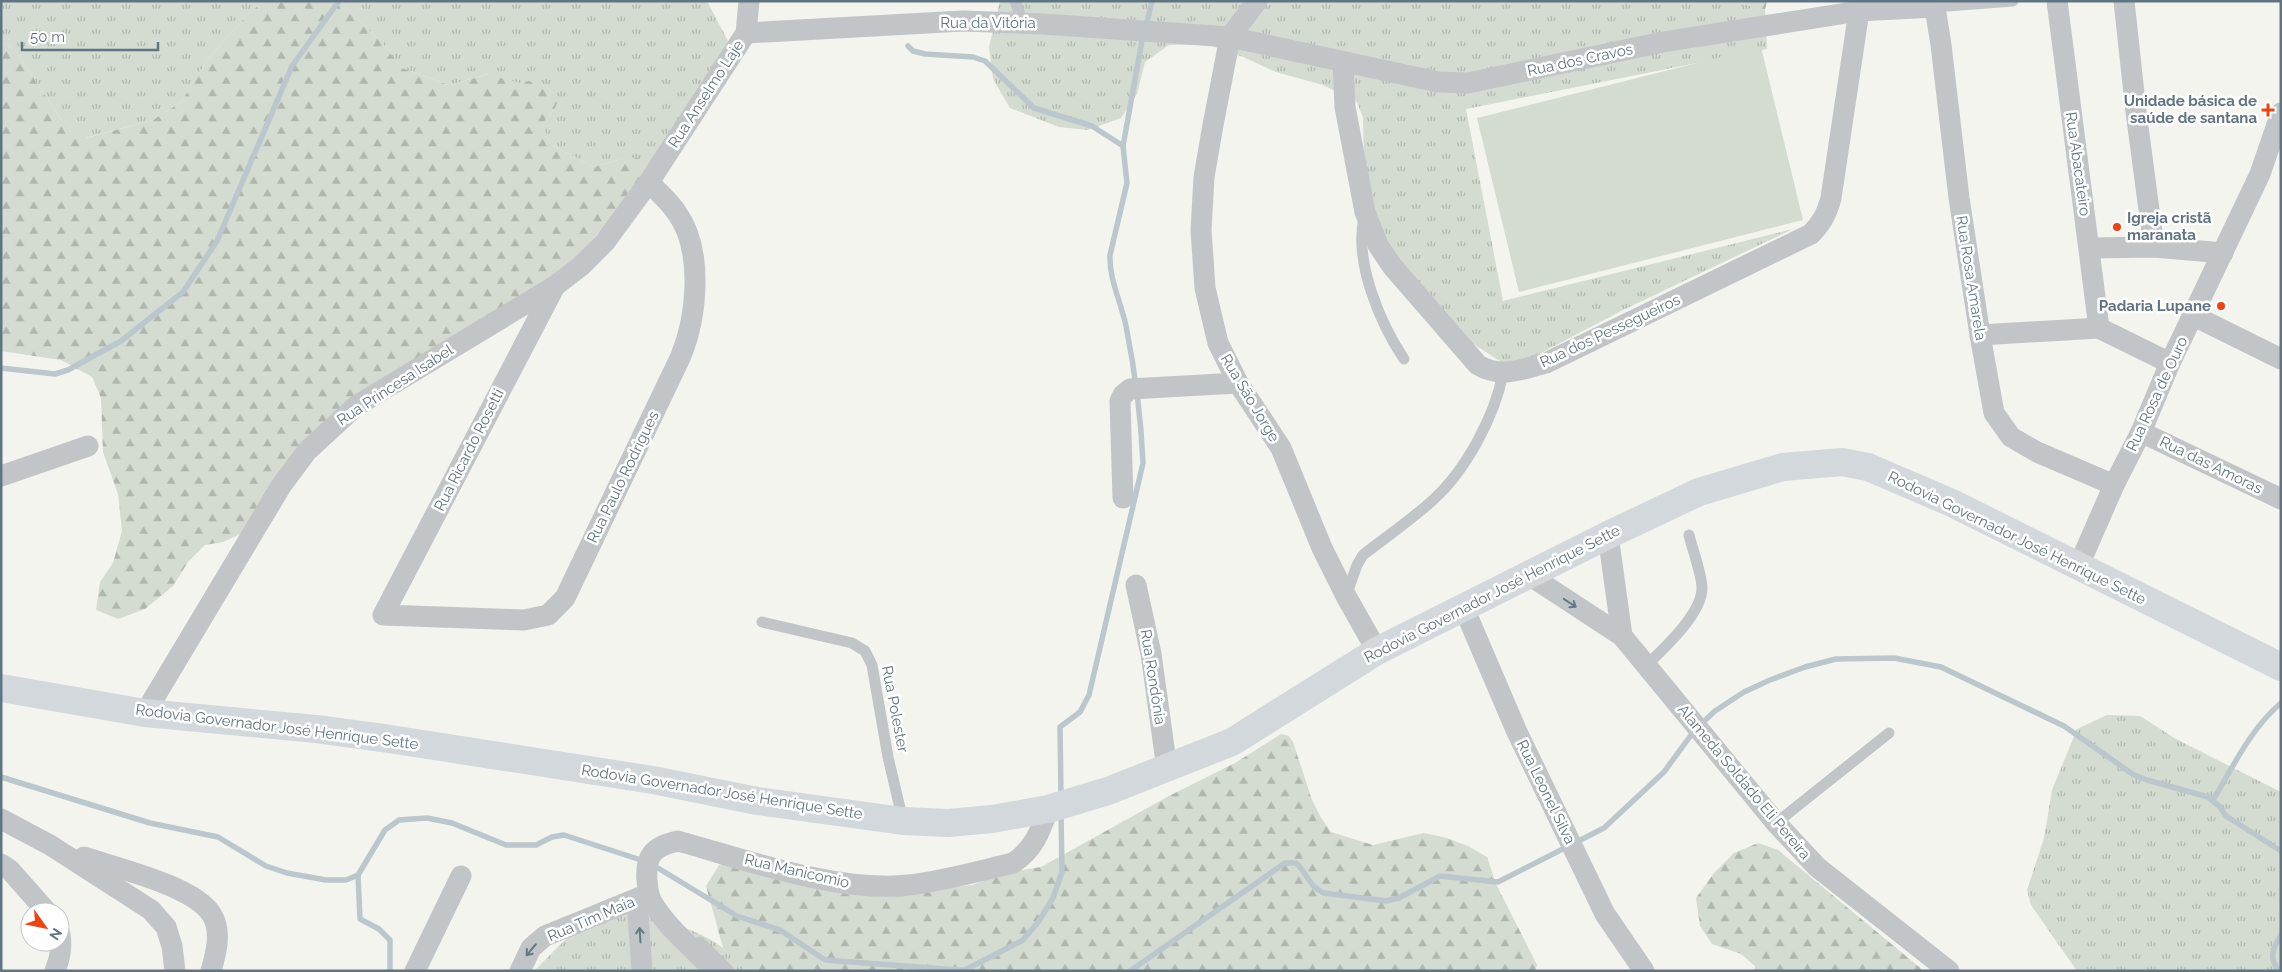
<svg xmlns="http://www.w3.org/2000/svg" width="2282" height="972" viewBox="0 0 2282 972" font-family="Raleway,sans-serif">
<style>
.grass{fill:url(#grass-tufts)}
.forest{fill:url(#forest-firs)}
.park{fill:#d4dbd0}
.lines{fill:none;stroke-linecap:round;stroke-linejoin:round}
.stream{stroke:#bbc7cc;stroke-width:5.5}
.lane{stroke:#c1c5c8;stroke-width:11}
.street{stroke:#c1c5c8;stroke-width:21}
.secondary{stroke:#d2d8dc;stroke-width:28}
.oneway{stroke:#667886}
.poi-dot{fill:#f04313;stroke:#fff;stroke-width:2}
.labels{text-anchor:middle;dominant-baseline:central;stroke-width:5;stroke-linejoin:round;paint-order:stroke}
.street-label{font-size:15px;fill:#617483;stroke:#fff}
.poi-label{font-size:15px;font-weight:bold;fill:#617483;stroke:#fff;text-anchor:end}
</style>
<defs>
<pattern id="grass-tufts" width="24" height="20" patternUnits="userSpaceOnUse" patternTransform="scale(1.25)"><rect width="24" height="20" fill="#d4dbd0"/><path d="M3 7l-1-3M5 7V3M7 7l1-3M15 17l-1-3M17 17v-4M19 17l1-3" fill="none" stroke="#afb6ae"/></pattern>
<pattern id="forest-firs" width="22" height="20" patternUnits="userSpaceOnUse" patternTransform="scale(1.25)"><rect width="22" height="20" fill="#d4dbd0"/><path d="M5 1l3.5 6h-7zM16 11l3.5 6h-7z" fill="#afb6ae"/></pattern>
</defs>
<rect width="100%" height="100%" fill="#f4f4ef"/>
<!-- grass -->
<g class="grass">
<path d="M1,1H265L250,12L208,59L181,102L153,120L85,138L61,119L15,50L1,42Z"/>
<path d="M339,1H707L728,41L721,69L645,175L625,158L594,167L550,144L542,124L555,108L518,83L488,74L449,85L402,68L381,42Z"/>
<path d="M1000,1H1733L1765,10L1767,49L1466,109L1503,301L1793,229L1621,311L1522,363H1503L1469,341L1394,256L1376,225L1364,164L1363,118L1357,102L1323,85L1276,72L1243,57L1206,44L1169,45L1145,62L1137,94L1121,118L1088,130L1059,127L1010,108L993,79L989,47Z"/>
<path d="M2107,715L2140,716L2176,739L2281,792V971H2077L2031,905L2027,890L2044,838L2052,790L2077,729Z"/>
<path d="M627,911C655,918 703,930 724,949C732,955 739,963 746,971H534L577,928Z"/>
</g>
<!-- forest -->
<g class="forest">
<path d="M265,1H339L381,42L402,68L449,85L489,74L518,83L529,81L559,97L555,108L542,124L550,144L594,167L625,158H638L645,175L627,201L575,259L544,282L347,405L312,432L243,533L223,542L205,545L188,562L173,586L145,609L118,619L96,610L100,582L113,563L122,531L118,494L103,452L101,398L92,377L61,360L1,351V42L15,50L61,119L86,138L153,120L181,102L208,59L250,12Z"/>
<path d="M1733,1H1767L1765,10Z"/>
<path d="M1281,734L1289,736L1293,742L1312,800L1320,816L1331,832L1373,845L1424,833L1447,838L1468,846L1487,857L1496,884L1537,965L1535,971H746L723,948L706,886L719,865L731,861L912,891L972,885L1004,873L1041,867L1169,796L1235,763Z"/>
<path d="M1758,843L1778,850L1924,971H1755V966L1741,954L1712,944L1700,926L1696,898L1714,873L1734,853Z"/>
</g>
<!-- park -->
<path class="park" d="M1761,47L1803,220L1519,292L1477,118Z"/>
<g class="lines">
<!-- stream -->
<g class="stream">
<path d="M1146,27L1152,1"/>
<path d="M908,46L913,51L925,54L973,57L985,61L1034,108L1092,126L1123,146"/>
<path d="M1,368L55,374L68,370L121,341L183,292L217,241L292,66L339,1"/>
<path d="M1700,725L1715,711L1744,692L1770,680L1805,667L1836,659L1894,658L1941,667L2064,726L2134,775L2147,780L2208,797L2219,806L2226,816L2281,851"/>
<path d="M1,777L150,823L218,837L266,866L287,873L326,880H346L358,875L385,830L399,820L427,818L452,823L506,845H536L552,837L564,835L644,861"/>
<path d="M1061,796L1060,727L1080,712L1089,695L1143,463C1141,417 1135,371 1126,326C1121,302 1109,279 1110,255L1127,183L1123,146L1143,35"/>
<path d="M2213,800C2233,767 2251,728 2281,703"/>
<path d="M653,865L737,916L780,930L825,960L972,971"/>
<path d="M358,875L360,919L379,929L390,940V971"/>
<path d="M965,970L1023,940L1039,921L1053,898L1062,872L1061,813"/>
<path d="M1130,971L1285,863H1296C1307,873 1309,887 1324,893L1386,901L1399,898L1440,876L1498,882L1604,828L1664,772L1694,731"/>
<path d="M2279,971C2268,958 2273,948 2281,935"/>
</g>
<!-- lane -->
<g class="lane">
<path d="M1015,1L1023,23"/>
<path d="M1934,7L2013,1"/>
<path d="M1364,218C1354,262 1380,323 1404,359"/>
<path d="M1346,596L1357,565L1363,555C1386,537 1411,520 1433,500C1466,470 1495,416 1503,373"/>
<path d="M762,622L852,643L865,651L872,665L888,757L903,821"/>
<path d="M1647,665C1664,648 1702,614 1702,588C1702,575 1692,548 1689,535"/>
<path d="M1776,823L1889,733"/>
<path d="M700,942L729,971"/>
</g>
<!-- street -->
<g class="street">
<path d="M1257,1L1230,37L1213,125L1204,177L1201,230L1205,288L1218,343L1238,383L1281,448L1322,548L1346,596L1377,651"/>
<path d="M1934,1L1941,45L1959,198L1980,335L1994,413L2011,437L2037,452L2114,485"/>
<path d="M2057,1L2099,328"/>
<path d="M2124,1L2136,112L2154,247"/>
<path d="M746,33L963,21L1043,24L1230,37L1438,82L1468,83L1663,42L1859,11L1934,7"/>
<path d="M1343,63L1345,107L1365,212L1378,245L1392,266L1478,365C1502,379 1521,369 1546,363L1811,234C1822,223 1827,213 1831,198L1859,11"/>
<path d="M2090,248L2154,247L2223,253"/>
<path d="M555,286L383,615L524,620L548,615L565,598L680,358C697,318 704,251 677,213C670,202 658,192 649,182"/>
<path d="M2194,316L2281,359"/>
<path d="M1980,335L2099,328L2170,363"/>
<path d="M2141,432L2281,499"/>
<path d="M1,476L88,446"/>
<path d="M1123,498L1120,401L1123,395L1130,389L1238,383"/>
<path d="M1608,535L1622,636"/>
<path d="M2079,565L2114,485L2141,432L2170,363L2260,174L2281,113"/>
<path d="M1529,575L1622,636L1776,823L1817,867L1949,971"/>
<path d="M1136,585L1151,654L1167,769"/>
<path d="M1463,606L1517,732L1605,914L1644,971"/>
<path d="M145,713L281,486L307,451L356,406L555,286L581,266L605,242L649,182L746,33L749,1"/>
<path d="M1,819L50,845L151,910L166,927L172,946L175,971"/>
<path d="M84,857C116,868 195,886 212,915C222,932 216,953 211,971"/>
<path d="M1,864L10,870L47,912"/>
<path d="M637,900L642,971"/>
<path d="M55,971C60,958 62,948 60,934"/>
<path d="M415,971L461,876"/>
<path d="M520,971L531,948L545,936L648,894"/>
<path d="M714,971C694,949 667,928 652,902C648,895 648,888 647,880C645,855 654,846 678,841C747,860 838,893 909,885C944,881 979,871 1013,863C1034,849 1040,832 1048,809"/>
</g>
<!-- secondary -->
<path class="secondary" d="M1,688L145,713L316,729L383,738L653,780L757,801L903,821L948,823L992,819L1048,809L1108,791L1232,742L1377,651L1608,535L1699,492L1783,467L1842,462L1868,467L1952,503L2281,667"/>
</g>
<!-- one-way arrows -->
<defs><path id="oneway-shaft" d="M-6 0H5M1.5-3L5.5 0L1.5 3" fill="none" stroke-width="1.6" stroke-linecap="round" stroke-linejoin="round" transform="scale(1.25)"/></defs>
<g class="oneway">
<use href="#oneway-shaft" transform="translate(1570 603) rotate(34)"/>
<use href="#oneway-shaft" transform="translate(640 935) rotate(-94)"/>
<use href="#oneway-shaft" transform="translate(531 950) rotate(130)"/>
</g>
<!-- markers -->
<g class="poi-dot">
<path d="M2265.5 102.5h5v5h5v5h-5v5h-5v-5h-5v-5h5z"/>
<circle cx="2117" cy="227" r="5"/>
<circle cx="2221" cy="306" r="5"/>
</g>
<g class="labels">
<!-- street labels -->
<g class="street-label">
<text x="988" y="23">Rua da Vitória</text>
<text transform="translate(1580 60) rotate(-12)">Rua dos Cravos</text>
<text transform="translate(706 94) rotate(-57)">Rua Anselmo Laje</text>
<text transform="translate(2078 164) rotate(82)">Rua Abacateiro</text>
<text transform="translate(1971 278) rotate(81)">Rua Rosa Amarela</text>
<text transform="translate(1610 331) rotate(-25)">Rua dos Pessegueiros</text>
<text transform="translate(395 385) rotate(-33)">Rua Princesa Isabel</text>
<text transform="translate(2157 394) rotate(-65)">Rua Rosa de Ouro</text>
<text transform="translate(1250 398) rotate(59)">Rua São Jorge</text>
<text transform="translate(469 450) rotate(-63)">Rua Ricardo Rosetti</text>
<text transform="translate(2211 465) rotate(26)">Rua das Amoras</text>
<text transform="translate(623 477) rotate(-64)">Rua Paulo Rodrigues</text>
<text transform="translate(2017 538) rotate(26)">Rodovia Governador José Henrique Sette</text>
<text transform="translate(1492 594) rotate(-27)">Rodovia Governador José Henrique Sette</text>
<text transform="translate(1153 677) rotate(81)">Rua Rondônia</text>
<text transform="translate(895 709) rotate(79)">Rua Polester</text>
<text transform="translate(277 727) rotate(7)">Rodovia Governador José Henrique Sette</text>
<text transform="translate(1744 782) rotate(50)">Alameda Soldado Eli Pereira</text>
<text transform="translate(722 792) rotate(9)">Rodovia Governador José Henrique Sette</text>
<text transform="translate(1546 792) rotate(64)">Rua Leonel Silva</text>
<text transform="translate(797 871) rotate(13)">Rua Manicomio</text>
<text transform="translate(591 919) rotate(-23)">Rua Tim Maia</text>
</g>
<!-- poi labels -->
<g class="poi-label">
<text x="2257" y="101">Unidade básica de<tspan x="2257" dy="17">saúde de santana</tspan></text>
<text x="2127" y="218" text-anchor="start">Igreja cristã<tspan x="2127" dy="17">maranata</tspan></text>
<text x="2211" y="306">Padaria Lupane</text>
</g>
</g>
<!-- border -->
<rect width="2282" height="972" fill="none" stroke="#617483" stroke-width="5"/>
<!-- north arrow -->
<g transform="translate(45 927) rotate(123)"><circle r="24" fill="#ffffff" stroke="#c0c7cd"/>
<path d="M0-4L9 19L0 12L-9 19Z" fill="#f04313"/>
<text y="-8" font-size="14" font-weight="bold" text-anchor="middle" fill="#617483">N</text>
</g>
<!-- scale -->
<path d="M22 42v8h136v-8" fill="none" stroke="#617483" stroke-width="2.5"/>
<text x="30" y="42" font-size="15" fill="#617483" stroke="#ffffff" stroke-width="4" paint-order="stroke">50 m</text>
</svg>
